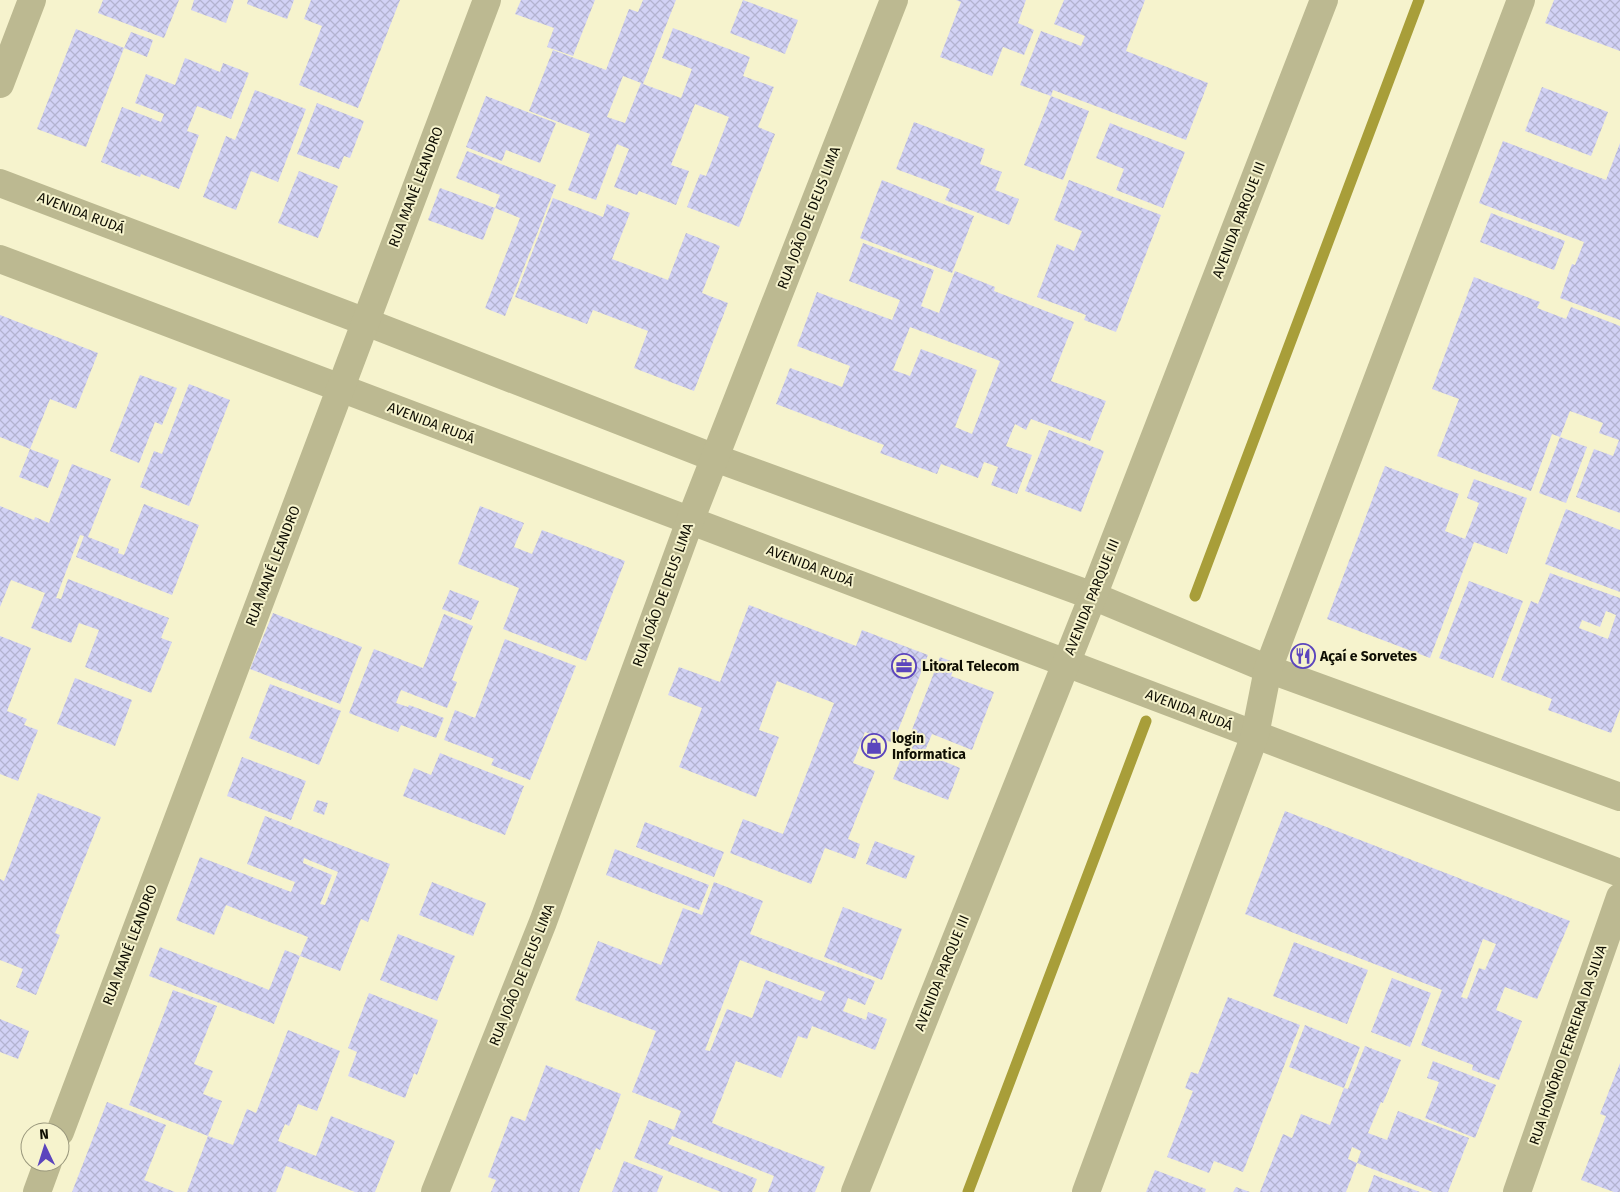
<svg xmlns="http://www.w3.org/2000/svg" width="1620" height="1192" viewBox="0 0 1620 1192" font-family="'Fira Sans',sans-serif">
<style>
.lines{fill:none;stroke-linecap:round;stroke-linejoin:round}
.stream{stroke:#a89e39;stroke-width:11}
.building{fill:url(#building-cross-hatch);fill-rule:evenodd}
.minor{stroke:#bcb991;stroke-width:28}
.labels{text-anchor:middle;dominant-baseline:central;stroke-width:4;stroke-linejoin:round;paint-order:stroke}
.street-label{font-size:14px;fill:#0e0d02;stroke:#f6f3cd}
.poi-label{font-size:14px;font-weight:bold;fill:#0e0d02;stroke:#f6f3cd;text-anchor:start}
</style>
<defs>
<pattern id="building-cross-hatch" width="8" height="8" patternUnits="userSpaceOnUse" patternTransform="scale(1.25)"><rect width="8" height="8" fill="#d2d2f5"/><path d="M0 0l8 8M0 8l8-8" fill="none" stroke="#b3b3d0"/></pattern>
</defs>
<rect width="100%" height="100%" fill="#f6f3cd"/>
<g class="lines">
<!-- stream -->
<g class="stream">
<path d="M1195,596L1419,0"/>
<path d="M968,1192L1146,721"/>
</g>
</g>
<!-- building -->
<g class="building">
<path d="M103,0H179L164,38L98,13Z"/>
<path d="M194,0H234L226,23L191,10Z"/>
<path d="M248,0H294L287,19L247,4Z"/>
<path d="M311,0H400L358,108L299,85L322,26L304,19Z"/>
<path d="M521,0H595L573,56L547,47L554,28L515,14Z"/>
<path d="M643,0H676L643,84L681,98L692,69L662,58L673,28L750,57L743,76L774,87L758,127L775,134L739,227L687,207L700,174L706,176L729,117L695,104L671,165L689,171L676,205L639,191L637,195L614,187L629,149L617,144L596,200L568,190L590,134L529,111L553,50L606,70L629,9L638,12ZM623,76L641,83L625,123L607,117Z"/>
<path d="M743,0L798,20L785,54L730,33Z"/>
<path d="M956,0H1026L1018,23L1034,30L1024,55L1003,47L992,76L940,57L961,2Z"/>
<path d="M1064,0H1145L1126,51L1208,83L1186,140L1053,90L1051,96L1020,85L1041,31L1081,46L1085,36L1054,24Z"/>
<path d="M1554,0H1620V51L1545,23Z"/>
<path d="M76,29L124,48L131,32L153,40L147,57L124,48L86,147L37,129Z"/>
<path d="M185,58L220,72L223,63L249,73L231,119L197,106L187,131L199,135L179,189L141,174L140,177L101,162L122,107L161,122L164,114L135,103L146,74L175,85Z"/>
<path d="M1542,87L1608,112L1591,156L1525,131Z"/>
<path d="M255,90L306,109L278,182L251,171L236,210L203,197L226,136L235,140Z"/>
<path d="M486,96L556,123L540,163L506,150L502,161L466,147Z"/>
<path d="M1051,96L1089,111L1063,180L1024,165Z"/>
<path d="M317,103L364,121L350,158L344,156L339,169L297,154Z"/>
<path d="M914,122L985,149L980,164L1002,172L995,190L1019,199L1009,225L945,200L950,189L896,169Z"/>
<path d="M1110,123L1185,152L1163,208L1116,190L1124,169L1096,158Z"/>
<path d="M1503,141L1606,180L1620,143V320L1560,298L1572,264L1575,265L1584,242L1479,203Z"/>
<path d="M467,151L556,185L505,316L485,308L520,218L495,208L500,195L456,178Z"/>
<path d="M299,171L338,186L318,238L278,223Z"/>
<path d="M882,180L974,216L952,273L860,238Z"/>
<path d="M1069,180L1161,215L1116,332L1084,320L1086,315L1037,297L1057,244L1074,251L1082,231L1054,220Z"/>
<path d="M440,188L495,208L483,240L428,220Z"/>
<path d="M553,198L603,217L607,204L630,213L612,259L668,280L686,233L720,246L702,293L728,303L694,391L634,368L648,331L593,310L587,324L515,297Z"/>
<path d="M1491,213L1565,241L1554,270L1480,242Z"/>
<path d="M863,243L934,270L921,306L939,313L955,271L995,287L994,291L1074,322L1051,381L1106,401L1090,441L1031,419L1026,430L1015,424L1006,446L1032,455L1017,494L991,485L998,467L984,462L978,478L941,464L937,474L880,453L884,445L776,404L790,368L842,387L850,366L797,346L817,292L892,320L900,300L849,281ZM910,327L1000,361L972,434L955,427L977,370L921,349L910,376L893,370Z"/>
<path d="M1474,277L1540,302L1537,308L1566,319L1571,307L1620,326V513L1576,497L1594,449L1613,456L1619,440L1599,433L1603,423L1570,411L1560,437L1552,434L1531,491L1437,456L1459,399L1432,389Z"/>
<path d="M0,315L98,353L76,409L50,399L30,449L59,460L48,488L19,477L30,449L0,437Z"/>
<path d="M140,375L177,388L162,425L155,422L139,463L110,451Z"/>
<path d="M189,384L230,400L189,506L140,487L154,451L162,454Z"/>
<path d="M1049,430L1104,451L1081,512L1025,491Z"/>
<path d="M1560,437L1587,447L1566,503L1539,493Z"/>
<path d="M72,464L111,479L88,537L119,549L118,553L124,555L144,504L199,525L172,595L76,557L84,536L80,535L56,598L61,599L68,579L169,618L161,638L172,642L151,693L85,667L99,630L79,623L71,643L31,628L45,593L11,580L0,607V506L34,520L35,517L49,523Z"/>
<path d="M1385,466L1459,494L1445,531L1465,539L1479,503L1467,498L1474,479L1527,498L1507,554L1474,542L1430,658L1327,619Z"/>
<path d="M480,506L524,523L514,547L532,554L542,530L625,561L586,661L503,629L519,588L458,564Z"/>
<path d="M1566,509L1620,530V592L1545,564Z"/>
<path d="M1550,573L1620,598V709L1611,733L1548,710L1552,699L1501,680L1531,601L1538,604ZM1606,611L1616,615L1608,639L1579,628L1582,620L1600,627Z"/>
<path d="M1469,581L1523,601L1493,678L1439,658Z"/>
<path d="M450,590L479,601L471,620L442,609Z"/>
<path d="M749,605L856,646L862,630L928,655L893,743L865,732L853,763L875,771L848,839L860,844L855,859L825,848L811,884L730,853L743,819L783,834L834,703L777,681L759,730L779,737L756,797L679,767L702,708L668,695L679,667L720,682Z"/>
<path d="M273,613L362,647L340,704L250,669Z"/>
<path d="M444,614L473,626L452,680L457,682L447,708L401,690L396,703L408,707L409,705L444,718L436,738L401,725L398,732L349,713L374,649L423,668Z"/>
<path d="M0,636L31,648L7,711L27,719L24,725L38,730L18,781L0,774Z"/>
<path d="M505,639L576,666L530,780L491,765L494,759L444,740L455,710L475,718Z"/>
<path d="M940,657L956,663L951,676L994,692L972,750L932,734L924,753L960,768L948,800L893,779Z"/>
<path d="M75,678L132,700L115,746L57,724Z"/>
<path d="M270,684L341,711L319,765L249,738Z"/>
<path d="M440,753L524,786L505,835L403,796L414,768L431,775Z"/>
<path d="M242,757L306,781L291,820L227,796Z"/>
<path d="M38,793L101,817L55,933L60,935L36,995L16,987L23,969L0,960V879L4,881Z"/>
<path d="M317,800L328,803L324,815L313,811Z"/>
<path d="M1285,811L1570,921L1537,999L1505,987L1496,1010L1522,1021L1499,1080L1472,1070L1473,1065L1421,1045L1442,990L1245,914ZM1483,939L1496,944L1485,970L1479,968L1467,999L1461,997Z"/>
<path d="M265,816L390,864L368,922L361,919L340,971L300,956L308,937L226,905L214,935L176,920L200,857L291,892L295,882L247,864ZM304,858L338,872L325,905L320,904L332,875L303,863Z"/>
<path d="M645,822L724,852L714,877L636,847Z"/>
<path d="M875,841L915,856L906,879L866,864Z"/>
<path d="M615,849L709,885L699,910L606,875Z"/>
<path d="M432,882L486,903L473,936L419,915Z"/>
<path d="M714,882L763,901L750,934L875,981L865,1005L848,998L843,1011L866,1020L868,1012L887,1019L875,1050L812,1026L807,1039L798,1036L781,1078L736,1061L712,1123L825,1167L815,1192H768L774,1176L672,1136L668,1144L757,1179L752,1192H721L634,1158L649,1120L674,1130L681,1111L632,1092L656,1031L575,1000L598,941L661,965L683,908L702,915ZM740,960L825,992L821,1001L766,980L752,1018L727,1009L710,1051L705,1050Z"/>
<path d="M843,907L902,929L882,980L824,957Z"/>
<path d="M398,934L455,956L437,1001L380,980Z"/>
<path d="M1294,942L1368,970L1347,1024L1273,996Z"/>
<path d="M160,947L269,990L285,950L300,956L274,1024L149,976Z"/>
<path d="M1392,978L1431,993L1410,1047L1371,1032Z"/>
<path d="M173,990L217,1006L194,1064L213,1071L203,1094L222,1101L208,1136L129,1105Z"/>
<path d="M369,993L438,1020L417,1075L414,1073L405,1098L348,1076L357,1052L348,1048Z"/>
<path d="M1228,997L1300,1025L1243,1172L1214,1161L1209,1173L1167,1157L1193,1091L1185,1088L1191,1072L1198,1074Z"/>
<path d="M0,1019L29,1031L18,1059L0,1052Z"/>
<path d="M1305,1025L1360,1047L1344,1088L1289,1067Z"/>
<path d="M288,1030L340,1051L317,1111L298,1104L289,1126L285,1124L278,1141L316,1156L331,1116L395,1141L375,1192H355L286,1166L276,1192H187L208,1136L233,1145L247,1109L256,1113Z"/>
<path d="M1365,1046L1401,1060L1383,1103L1381,1102L1368,1133L1387,1140L1398,1111L1469,1138L1448,1192H1433L1357,1163L1361,1151L1352,1147L1348,1159L1357,1163L1346,1192H1260L1283,1134L1292,1138L1301,1114L1330,1125L1344,1088L1348,1089Z"/>
<path d="M1433,1061L1496,1085L1475,1138L1425,1118L1439,1082L1427,1078Z"/>
<path d="M1620,1063V1192H1614L1581,1180L1606,1116L1600,1114Z"/>
<path d="M546,1065L621,1094L600,1150L596,1148L579,1192H491L496,1180L488,1177L511,1116L525,1121Z"/>
<path d="M107,1102L166,1125L144,1180L175,1192H72Z"/>
<path d="M624,1161L663,1176L657,1192H612Z"/>
<path d="M1155,1170L1206,1189L1205,1192H1146Z"/>
<path d="M1374,1175L1420,1192H1368Z"/>
<path d="M1236,1187L1250,1192H1233Z"/>
</g>
<g class="lines">
<!-- minor -->
<g class="minor">
<path d="M0,84L32,0"/>
<path d="M0,183L366,322L715,458L1093,596L1268,669L1620,797"/>
<path d="M0,259L1620,873"/>
<path d="M60,1132L487,0"/>
<path d="M37,1192L48,1162"/>
<path d="M435,1192L543,922L690,521L894,0"/>
<path d="M855,1192L1093,596L1324,0"/>
<path d="M1086,1192L1255,735L1268,669L1521,0"/>
<path d="M1517,1192L1620,897"/>
</g>
</g>
<!-- icons -->
<defs>
<symbol id="restaurant-ring" viewBox="-11 -11 22 22"><circle r="9.5" fill="#f6f3cd" stroke="#5b45bd" stroke-width="1.5"/><path d="M-5-6h1v4h1v-4h1v4h1v-4h1v5L-1.5 .5V6h-2V.5L-5-1ZM5-6V6H3V1.5H1.5Q1.5-4 5-6Z" fill="#5b45bd"/></symbol>
<symbol id="office-ring" viewBox="-11 -11 22 22"><circle r="9.5" fill="#f6f3cd" stroke="#5b45bd" stroke-width="1.5"/><path d="M-6-3h4V-5.5h4V-3h4V5H-6ZM-1-4.5V-3h2v-1.5ZM-6 0V1H6V0Z" fill="#5b45bd"/></symbol>
<symbol id="shop-ring" viewBox="-11 -11 22 22"><circle r="9.5" fill="#f6f3cd" stroke="#5b45bd" stroke-width="1.5"/><path d="M-5-2.5h2.3a2.7 3.5 0 0 1 5.4 0H5L5.5 6h-11ZM-1.5-2.5h3a1.5 2.3 0 0 0-3 0Z" fill="#5b45bd"/></symbol>
</defs>
<g fill-rule="evenodd">
<use href="#restaurant-ring" x="1289" y="642" width="28" height="28"/>
<use href="#office-ring" x="890" y="652" width="28" height="28"/>
<use href="#shop-ring" x="860" y="732" width="28" height="28"/>
</g>
<g class="labels">
<!-- street labels -->
<g class="street-label">
<text transform="translate(416 187) rotate(-69)">RUA MANÉ LEANDRO</text>
<text transform="translate(81 213) rotate(21)">AVENIDA RUDÁ</text>
<text transform="translate(809 218) rotate(-69)">RUA JOÃO DE DEUS LIMA</text>
<text transform="translate(1239 220) rotate(-69)">AVENIDA PARQUE III</text>
<text transform="translate(431 423) rotate(21)">AVENIDA RUDÁ</text>
<text transform="translate(273 566) rotate(-69)">RUA MANÉ LEANDRO</text>
<text transform="translate(810 566) rotate(21)">AVENIDA RUDÁ</text>
<text transform="translate(663 595) rotate(-70)">RUA JOÃO DE DEUS LIMA</text>
<text transform="translate(1092 597) rotate(-68)">AVENIDA PARQUE III</text>
<text transform="translate(1189 710) rotate(21)">AVENIDA RUDÁ</text>
<text transform="translate(130 945) rotate(-69)">RUA MANÉ LEANDRO</text>
<text transform="translate(942 973) rotate(-68)">AVENIDA PARQUE III</text>
<text transform="translate(522 975) rotate(-68)">RUA JOÃO DE DEUS LIMA</text>
<text transform="translate(1568 1045) rotate(-71)">RUA HONÓRIO FERREIRA DA SILVA</text>
</g>
<!-- poi labels -->
<g class="poi-label">
<text x="1320" y="656">Açaí e Sorvetes</text>
<text x="922" y="666">Litoral Telecom</text>
<text x="892" y="738">login<tspan x="892" dy="16">Informatica</tspan></text>
</g>
</g>
<!-- north arrow -->
<g transform="translate(45 1147) rotate(356)"><circle r="24" fill="#f6f3cd" stroke="#99977c"/>
<path d="M0-4L9 19L0 12L-9 19Z" fill="#5b45bd"/>
<text y="-8" font-size="14" font-weight="bold" text-anchor="middle" fill="#0e0d02">N</text>
</g>
</svg>
